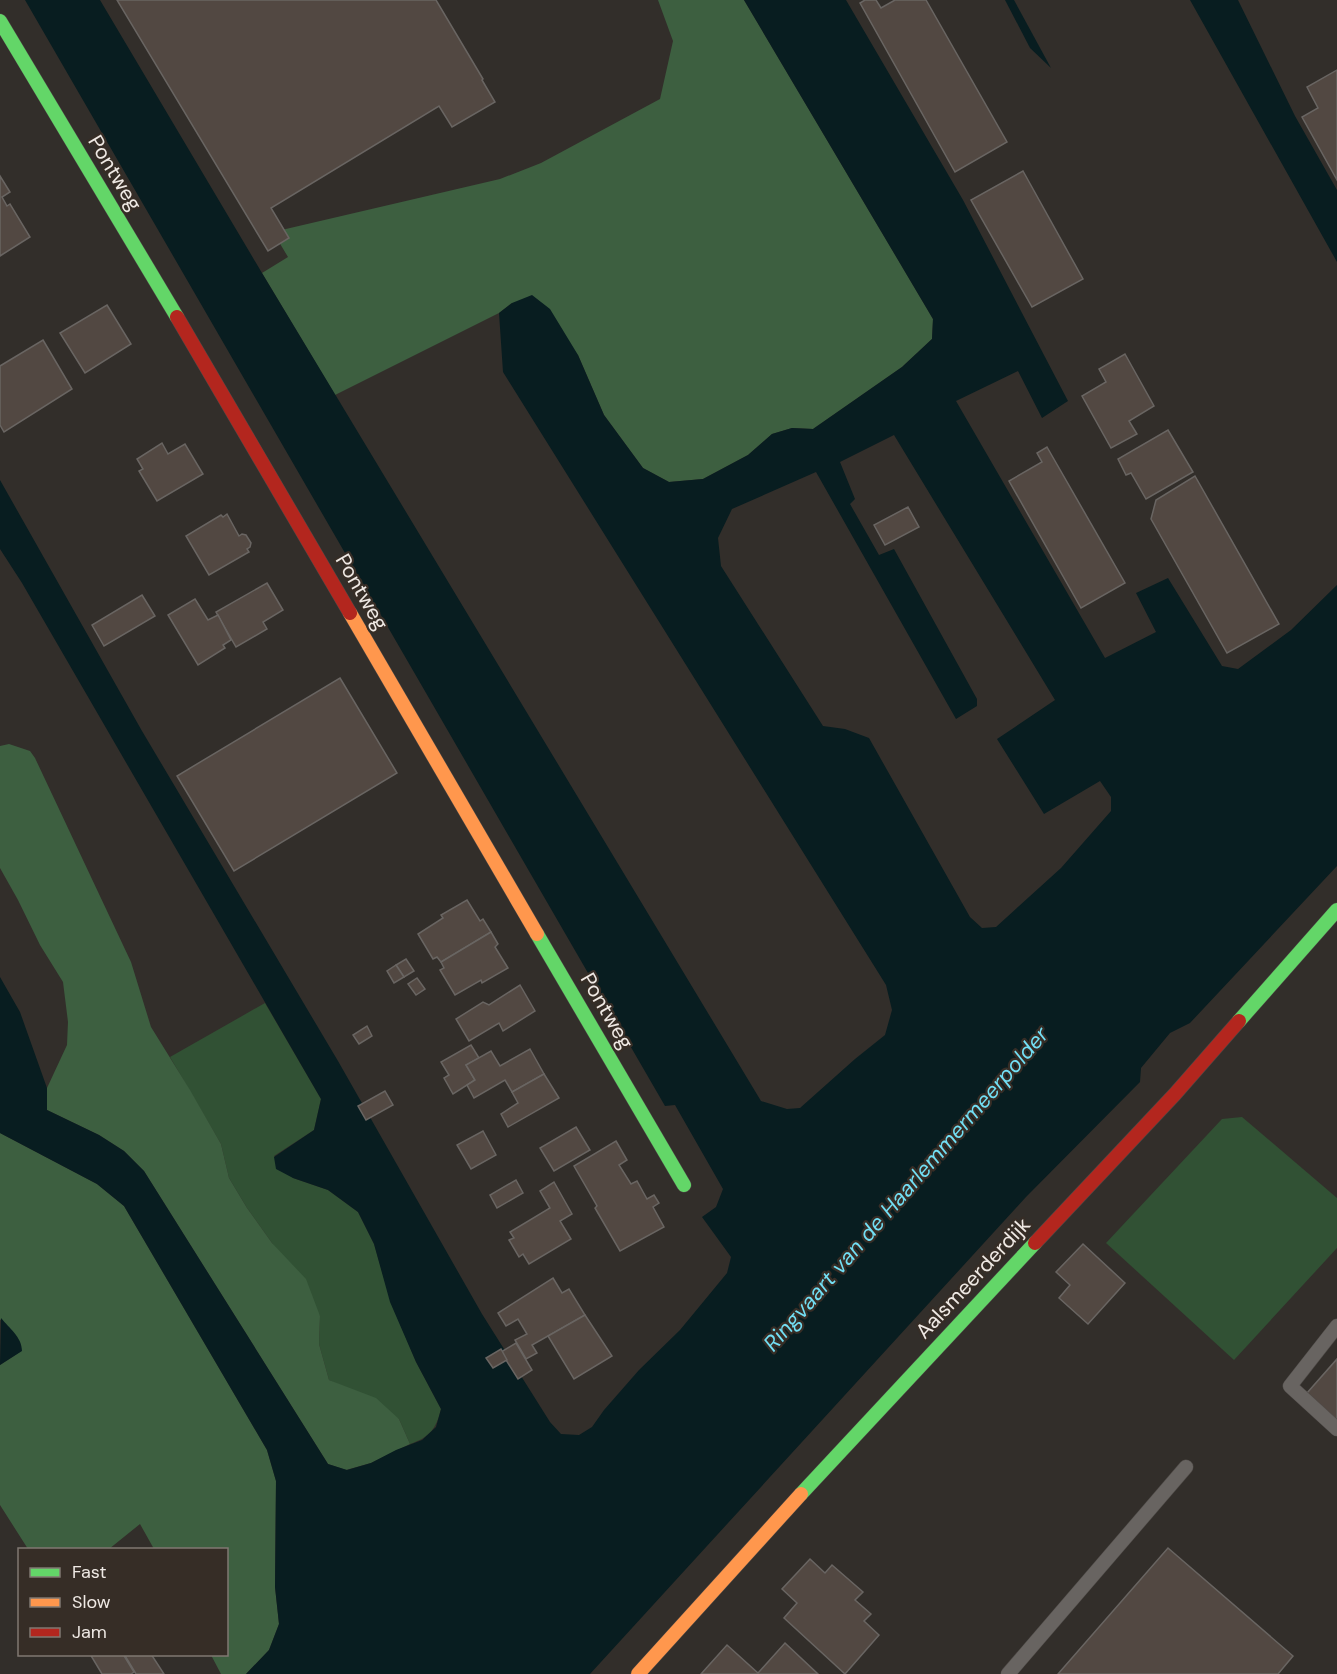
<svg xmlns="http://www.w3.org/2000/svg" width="1337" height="1674" viewBox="0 0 1337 1674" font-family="'DM Sans',sans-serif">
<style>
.green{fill:#315134}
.forest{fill:#3d5f40}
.water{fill:#081d20;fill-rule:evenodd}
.building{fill:#524842;stroke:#696562;stroke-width:1.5}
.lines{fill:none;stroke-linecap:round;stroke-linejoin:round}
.lane-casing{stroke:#4d4946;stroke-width:15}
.fast-casing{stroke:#4d4946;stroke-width:15}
.slow-casing{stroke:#4d4946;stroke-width:15}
.jam-casing{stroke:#4d4946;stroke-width:15}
.lane{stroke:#686461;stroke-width:14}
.fast{stroke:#63d668;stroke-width:14}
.slow{stroke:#ff974d;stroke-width:14}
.jam{stroke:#b3261e;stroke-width:14}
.labels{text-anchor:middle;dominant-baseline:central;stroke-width:4.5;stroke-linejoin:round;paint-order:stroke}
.street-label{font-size:21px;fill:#efe9e4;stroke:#362d26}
.water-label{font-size:22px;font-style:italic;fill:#72dff4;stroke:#362d26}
</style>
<rect width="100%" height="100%" fill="#322e2a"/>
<!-- green -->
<g class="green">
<path d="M265,1003L321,1099L314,1130L274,1156L293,1178L328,1190L358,1212L374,1244L391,1302L416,1362L441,1409C436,1429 430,1437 410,1444L399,1419L346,1388L329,1380L319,1344L320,1316L272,1243L247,1208L229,1178L221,1144L170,1057Z"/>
<path d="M1242,1117L1337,1198V1248L1234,1360L1106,1243L1222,1119Z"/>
</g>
<!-- forest -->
<g class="forest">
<path d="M658,0H744L933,319L932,339L902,367L813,429L792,428L772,434L748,455L703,479L669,482L643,468L604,415L578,355L512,303L499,313L335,395L262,273L288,257L273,232L500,179L541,163L660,99L673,41Z"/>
<path d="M9,744L30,751L35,758L131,962L151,1027L190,1090L221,1144L229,1178L247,1208L272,1243L306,1279L320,1316L319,1344L329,1380L376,1398L399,1419L410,1444L371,1463L346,1470L328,1464L144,1171L124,1151L99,1135L47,1110V1088L67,1045L68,1022L63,982L40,945L18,900L0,868V746Z"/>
<path d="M0,1133L97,1184L124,1206L267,1450L276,1481L275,1587L279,1624L269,1650L246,1674H221L211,1655L226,1654V1550L154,1549L140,1524L109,1549H28L0,1505V1365L21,1351L0,1319Z"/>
</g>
<!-- water -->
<g class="water">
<path d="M25,0H100L262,273L761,1101L787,1109L800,1108L855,1059L885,1035L892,1010L886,985L503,372L499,313L512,303L532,295L550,309L578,355L604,415L643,468L669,482L703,479L748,455L772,434L792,428L813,429L902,367L932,339L933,319L744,0H846L963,200L1068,401L1042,418L1018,371L956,401L1105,658L1156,632L1136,593L1168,578L1222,666L1238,669L1291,630L1337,585V866L1190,1023L1170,1033L1141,1068L1140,1082L1026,1197L590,1674H246L269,1650L279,1624L275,1587L276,1481L267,1450L124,1206L97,1184L0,1133V977L20,1012L47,1088V1110L99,1135L124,1151L144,1171L328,1464L347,1470L371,1463L396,1450L422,1440L436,1427L441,1409L416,1362L390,1302L374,1244L358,1212L328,1190L293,1178L276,1169L274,1157L314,1130L321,1099L22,583L0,549V480L142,731L338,1061L482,1314L550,1422L561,1434L579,1435L592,1427L604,1410L639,1370L680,1330L727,1273L731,1257L702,1217L716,1207L723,1189L675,1105L665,1106ZM894,435L1055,700L997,739L1044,814L1100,781L1111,797V811L1061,868L996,927L982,928L970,917L869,738L845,729L823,726L721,566L718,538L732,509L816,472L956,719L977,706V699L894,549L879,555L850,504L855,499L840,462Z"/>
<path d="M1005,0H1014L1051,68L1030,48Z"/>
<path d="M1190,0H1238L1295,116L1337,190V262Z"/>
<path d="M1,1318C9,1328 22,1337 22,1351L0,1365Z"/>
</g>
<!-- building -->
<g class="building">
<path d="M117,0H436L483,79L482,80L495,102L452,127L439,106L271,208L289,238L268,251Z"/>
<path d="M865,0H876L881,8L895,0H926L1007,142L955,172L860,3Z"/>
<path d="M1337,70V180L1302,117L1318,108L1307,87Z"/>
<path d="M1023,171L1083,279L1032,307L971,200Z"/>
<path d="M0,176L10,192L2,197L7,206L10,204L30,237L0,256Z"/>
<path d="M107,305L131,344L85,373L60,333Z"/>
<path d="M43,340L72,389L4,432L0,425V366Z"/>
<path d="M1125,354L1154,406L1129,421L1137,434L1111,448L1082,396L1106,382L1099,369Z"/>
<path d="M1168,430L1193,472L1146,499L1131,473L1126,475L1118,459Z"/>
<path d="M162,443L168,454L185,444L203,474L157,501L139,471L143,469L137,459Z"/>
<path d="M1047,447L1125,583L1081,608L1009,481L1042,462L1037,453Z"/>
<path d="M1195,476L1279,624L1227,653L1151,519L1156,500Z"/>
<path d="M908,507L919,527L885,545L874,525Z"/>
<path d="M227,514L239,536L242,534L246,535L251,543L250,547L247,549L249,552L209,575L186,536L221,515L223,517Z"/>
<path d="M267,583L283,610L263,622L267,629L236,647L216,612Z"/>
<path d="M142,595L155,616L104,646L92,625Z"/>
<path d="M195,599L208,620L218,615L231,640L223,645L225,648L198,665L168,615Z"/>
<path d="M340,678L397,773L234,871L177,776Z"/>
<path d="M467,900L480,921L483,919L491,932L441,962L437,957L433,959L418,934L443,918L441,915Z"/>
<path d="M491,932L498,944L495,947L508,968L482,983L481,980L455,995L440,970L444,968L441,962Z"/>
<path d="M406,959L414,971L404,977L396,965Z"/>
<path d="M396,965L404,977L394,983L387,971Z"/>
<path d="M417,978L425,989L416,995L408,984Z"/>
<path d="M520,985L535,1011L503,1031L499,1023L469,1041L456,1019L483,1002L489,1005Z"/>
<path d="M367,1026L372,1036L359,1044L353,1035Z"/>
<path d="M471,1045L479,1058L466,1065L475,1080L453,1094L444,1078L449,1075L441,1062Z"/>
<path d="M530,1049L544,1074L512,1092L505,1080L474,1098L467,1085L475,1080L466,1065L491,1051L500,1066Z"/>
<path d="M544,1074L559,1098L508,1127L501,1114L518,1103L512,1092Z"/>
<path d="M385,1091L393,1105L366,1120L358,1106Z"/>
<path d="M576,1127L590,1150L554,1171L540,1148Z"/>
<path d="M483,1131L496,1155L471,1169L457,1145Z"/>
<path d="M616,1141L627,1160L619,1165L631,1184L637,1181L647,1199L654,1195L659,1203L653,1207L664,1227L620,1251L595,1208L597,1206L574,1166Z"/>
<path d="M516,1180L523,1193L497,1208L490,1195Z"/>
<path d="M554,1182L572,1214L560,1221L571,1239L529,1264L523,1254L519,1257L509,1240L514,1238L510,1232L550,1208L540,1191Z"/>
<path d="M1083,1244L1125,1283L1088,1324L1059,1298L1070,1285L1056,1272Z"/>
<path d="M553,1278L562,1293L569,1289L585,1315L532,1345L537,1353L526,1359L515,1340L527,1334L518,1319L506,1326L498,1313Z"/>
<path d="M585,1315L612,1356L574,1379L548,1336Z"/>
<path d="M516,1343L532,1370L518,1379L501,1352Z"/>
<path d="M501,1349L507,1360L493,1368L486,1358Z"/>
<path d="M1337,1359V1420L1307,1393Z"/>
<path d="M1168,1548L1293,1656L1278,1674H1058Z"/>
<path d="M810,1559L825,1573L832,1565L863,1592L855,1600L871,1614L864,1621L879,1635L845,1674L784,1618L797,1603L782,1589Z"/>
<path d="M785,1643L818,1674H701L727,1645L758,1673Z"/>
<path d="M90,1654H123L134,1672L131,1674H102Z"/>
<path d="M124,1654H151L164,1674H136Z"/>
</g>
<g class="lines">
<defs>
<g id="lane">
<path d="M1337,1326L1290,1386L1337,1429"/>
<path d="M1008,1674L1186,1467"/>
</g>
<g id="fast">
<path d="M0,21L177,317"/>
<path d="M537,934L684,1185"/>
<path d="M1239,1021L1337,910"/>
<path d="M801,1494L1035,1243"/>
</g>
<g id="slow">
<path d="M350,613L537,934"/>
<path d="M638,1674L801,1494"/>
</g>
<g id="jam">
<path d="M177,317L350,613"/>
<path d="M1035,1243L1175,1094L1239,1021"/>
</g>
</defs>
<!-- lane casing -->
<use href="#lane" class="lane-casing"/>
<!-- fast casing -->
<use href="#fast" class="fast-casing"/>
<!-- slow casing -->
<use href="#slow" class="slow-casing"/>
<!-- jam casing -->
<use href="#jam" class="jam-casing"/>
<!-- lane -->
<use href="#lane" class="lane"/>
<!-- fast -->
<use href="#fast" class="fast"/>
<!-- slow -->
<use href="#slow" class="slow"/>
<!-- jam -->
<use href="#jam" class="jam"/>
</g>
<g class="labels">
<!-- street labels -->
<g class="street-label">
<text transform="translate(115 173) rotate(59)">Pontweg</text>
<text transform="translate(362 592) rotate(60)">Pontweg</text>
<text transform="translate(607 1011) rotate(60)">Pontweg</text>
<text transform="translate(973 1278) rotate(-47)">Aalsmeerderdijk</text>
</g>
<!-- water labels -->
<g class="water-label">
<text transform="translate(906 1189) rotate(-49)">Ringvaart van de Haarlemmermeerpolder</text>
</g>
</g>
<!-- legend -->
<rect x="18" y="1548" width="210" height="108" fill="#362d26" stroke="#807872" stroke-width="1.5"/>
<rect x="30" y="1568" width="30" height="9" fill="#63d668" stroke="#807872" stroke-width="1.5"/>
<text x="72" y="1578" font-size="18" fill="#efe9e4">Fast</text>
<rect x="30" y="1598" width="30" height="9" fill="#ff974d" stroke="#807872" stroke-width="1.5"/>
<text x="72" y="1608" font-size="18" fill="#efe9e4">Slow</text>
<rect x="30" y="1628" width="30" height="9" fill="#b3261e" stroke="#807872" stroke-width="1.5"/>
<text x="72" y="1638" font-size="18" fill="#efe9e4">Jam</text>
</svg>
